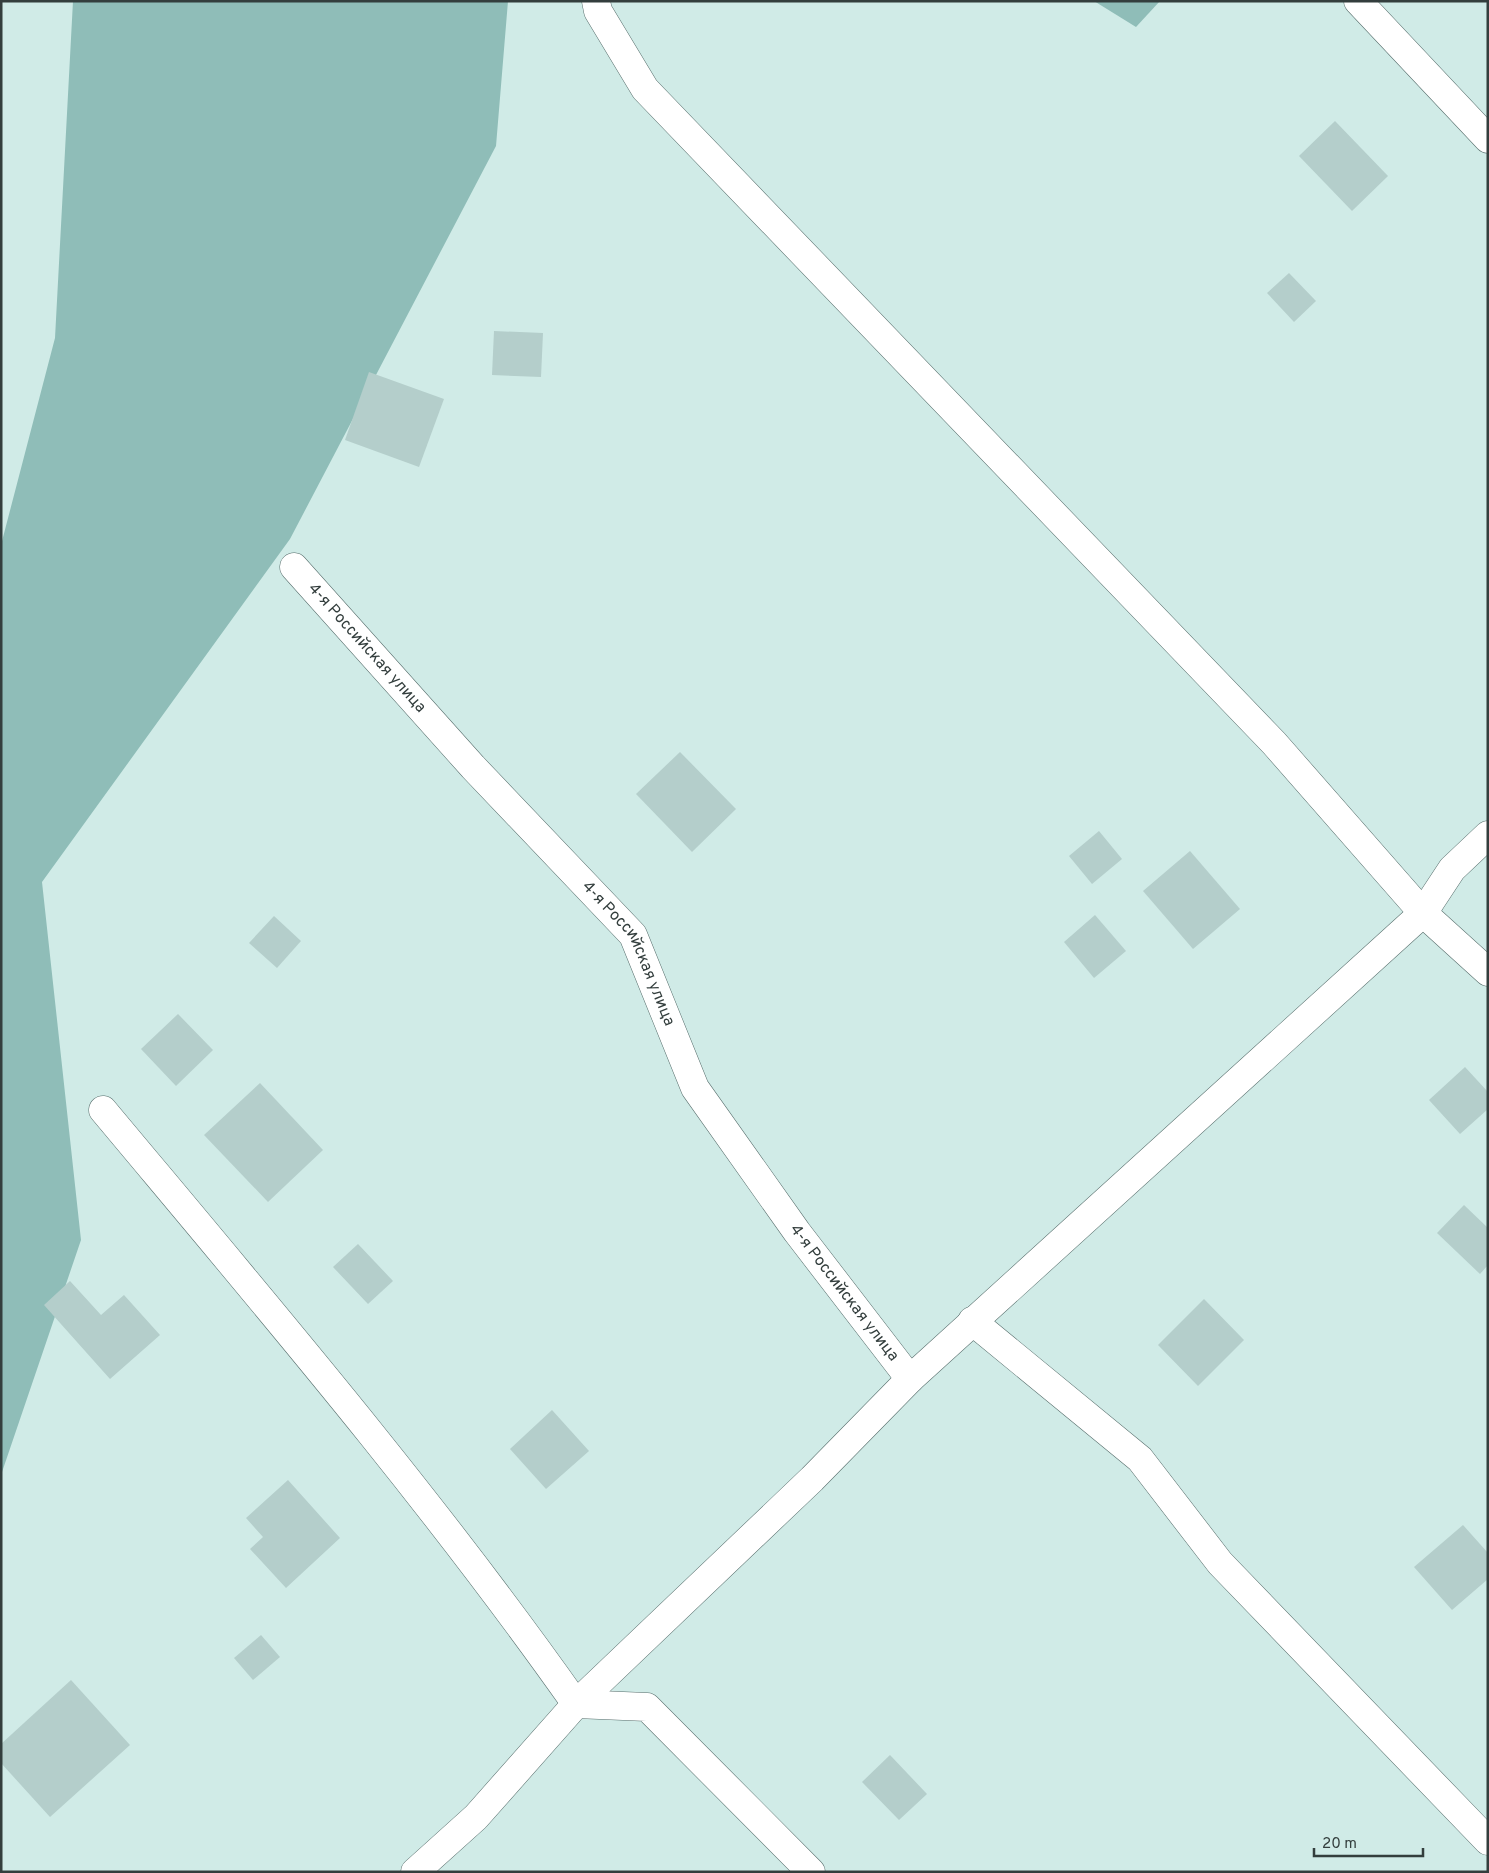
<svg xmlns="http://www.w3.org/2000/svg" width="1489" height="1873" viewBox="0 0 1489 1873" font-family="Overpass,sans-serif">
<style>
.green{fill:#8fbdb8}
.building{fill:#b4cecb}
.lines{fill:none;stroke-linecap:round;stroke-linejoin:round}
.minor-casing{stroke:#576e6c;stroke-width:29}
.minor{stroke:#fff;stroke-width:28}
.labels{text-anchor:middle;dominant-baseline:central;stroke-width:4;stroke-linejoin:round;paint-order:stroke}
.street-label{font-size:16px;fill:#333e3d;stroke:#d0ebe7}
</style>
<rect width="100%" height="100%" fill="#d0ebe7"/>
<!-- green -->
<g class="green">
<path d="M73,1H508L496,146L290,539L42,882L81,1240L1,1475V545L55,338Z"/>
<path d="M1094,1H1160L1136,27Z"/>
</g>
<!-- building -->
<g class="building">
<path d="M1335,121L1388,176L1352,211L1299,156Z"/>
<path d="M1289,273L1316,301L1294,322L1267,293Z"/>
<path d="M494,331L543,333L541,377L492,375Z"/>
<path d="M369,372L444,399L419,467L345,440Z"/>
<path d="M680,752L736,809L692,852L636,794Z"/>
<path d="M1099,831L1122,859L1092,884L1069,856Z"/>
<path d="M1190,851L1240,909L1193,949L1143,891Z"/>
<path d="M1095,915L1126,951L1094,978L1064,942Z"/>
<path d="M274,916L301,941L277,968L249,943Z"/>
<path d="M178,1014L213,1050L176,1086L141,1049Z"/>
<path d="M1465,1067L1488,1092V1109L1460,1134L1429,1100Z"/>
<path d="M260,1083L323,1150L268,1202L204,1135Z"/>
<path d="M1464,1205L1488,1228V1265L1480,1274L1437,1233Z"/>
<path d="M358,1244L393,1281L368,1304L333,1267Z"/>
<path d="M70,1281L101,1315L124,1295L160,1335L110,1379L44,1305Z"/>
<path d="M1204,1299L1244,1340L1198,1386L1158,1345Z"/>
<path d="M552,1410L589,1451L546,1489L510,1449Z"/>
<path d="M288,1480L340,1538L286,1588L250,1549L263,1537L246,1518Z"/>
<path d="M1463,1525L1488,1553V1579L1452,1610L1414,1567Z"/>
<path d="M261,1635L280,1657L253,1680L234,1658Z"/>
<path d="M71,1680L130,1745L50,1817L1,1763V1744Z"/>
<path d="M890,1755L927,1794L899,1820L862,1782Z"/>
</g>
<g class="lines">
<defs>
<g id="minor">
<path d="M596,1L598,11L645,89L1274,743L1423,913L1488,972"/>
<path d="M1358,1L1488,139"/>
<path id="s1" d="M294,567L473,767L633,935L695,1088L797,1232L910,1379"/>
<path d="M103,1110C265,1304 430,1497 576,1704L647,1707L811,1872"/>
<path d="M972,1321L1140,1459L1220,1563L1488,1841"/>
<path d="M415,1872L476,1817L576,1704L812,1479L910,1379L1423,913L1452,869L1488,835"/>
</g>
</defs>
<!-- minor casing -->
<use href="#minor" class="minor-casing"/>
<!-- minor -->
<use href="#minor" class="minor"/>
</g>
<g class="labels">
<!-- street labels -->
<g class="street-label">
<text stroke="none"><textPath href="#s1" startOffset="109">4-я Российская улица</textPath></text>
<text stroke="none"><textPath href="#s1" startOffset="514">4-я Российская улица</textPath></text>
<text stroke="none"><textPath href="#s1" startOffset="919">4-я Российская улица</textPath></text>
</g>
</g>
<!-- border -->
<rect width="1489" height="1873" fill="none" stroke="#333e3d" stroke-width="5"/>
<!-- scale -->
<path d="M1314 1848v8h109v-8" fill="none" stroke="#333e3d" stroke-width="2.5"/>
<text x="1322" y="1848" font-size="15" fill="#333e3d" stroke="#d0ebe7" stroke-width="4" paint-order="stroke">20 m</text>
</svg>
